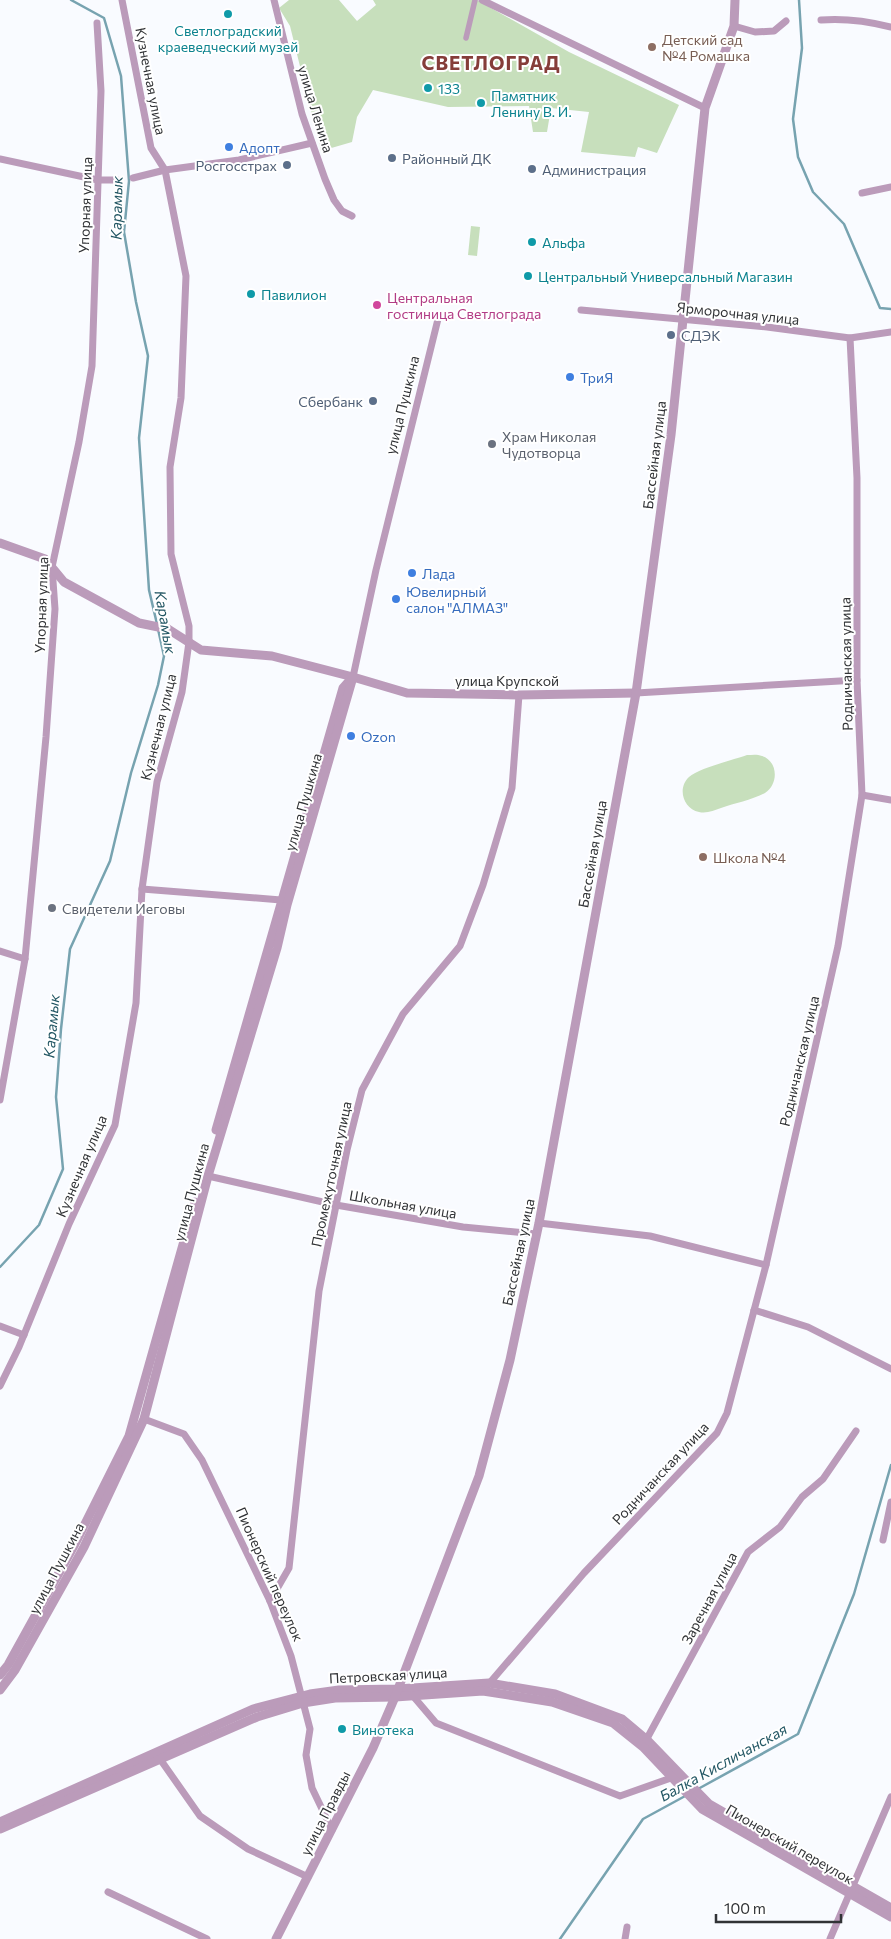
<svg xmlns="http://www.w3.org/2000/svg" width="891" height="1939" viewBox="0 0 891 1939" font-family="Commissioner,sans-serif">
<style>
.green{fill:#c7dfbc}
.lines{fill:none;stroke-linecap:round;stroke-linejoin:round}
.stream{stroke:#77a3b0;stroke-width:2.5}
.pedestrian{stroke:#bb9bba;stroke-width:5.5}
.minor{stroke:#bb9bba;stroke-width:7}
.tertiary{stroke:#bb9bba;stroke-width:9}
.culture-dot{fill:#0f9aa8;stroke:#fff;stroke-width:2}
.education-dot{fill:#8d6e63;stroke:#fff;stroke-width:2}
.shop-dot{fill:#3f7fe0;stroke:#fff;stroke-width:2}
.service-dot{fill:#5c6f8a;stroke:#fff;stroke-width:2}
.hotel-dot{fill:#d1479c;stroke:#fff;stroke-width:2}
.worship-dot{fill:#6b7280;stroke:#fff;stroke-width:2}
.labels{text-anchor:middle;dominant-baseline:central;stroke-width:4;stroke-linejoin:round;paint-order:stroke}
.culture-label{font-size:14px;fill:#0d838f;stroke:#fff;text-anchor:start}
.education-label{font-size:14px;fill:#785e54;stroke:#fff;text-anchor:start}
.street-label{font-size:14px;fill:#313336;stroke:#fff}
.shop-label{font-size:14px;fill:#366cbe;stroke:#fff;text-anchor:start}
.service-label{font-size:14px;fill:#4e5e75;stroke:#fff;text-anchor:start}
.hotel-label{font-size:14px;fill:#b23c85;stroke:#fff;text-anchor:start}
.worship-label{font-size:14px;fill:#5b616d;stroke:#fff;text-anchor:start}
.water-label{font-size:15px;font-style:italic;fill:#225663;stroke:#fff}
.district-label{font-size:19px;font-weight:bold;letter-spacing:1px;fill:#853d39;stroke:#fff}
</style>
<rect width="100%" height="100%" fill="#f9fbff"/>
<!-- green -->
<g class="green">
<path d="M289,0H339L357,21L376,5L373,0H477L569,52L679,105L657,153L638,147L635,157L581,152L589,112L551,108L547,132H533L529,106L448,107L373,90L357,117L352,142L321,151L290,26L279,8Z"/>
<path d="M471,226L480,227L477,256L468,255Z"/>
<path d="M747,755C752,755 757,754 762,756C778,761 779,784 765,793C752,800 735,803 721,808C714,810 707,814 699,812C683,809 677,788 689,777C699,768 733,760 747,755Z"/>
</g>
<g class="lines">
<!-- stream -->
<g class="stream">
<path d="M71,0L104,18L121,76L129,181L124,232L136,302L148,356L139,438L149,590L157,624"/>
<path d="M799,0L802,48L793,119L798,157L813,192L844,224L880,308L891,309"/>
<path d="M0,1267L39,1225L63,1169L56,1097L61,1029L70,949L110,861L131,773L158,685L164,656L158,629"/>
<path d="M698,1789L798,1734L854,1594L891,1465"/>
<path d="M560,1939L643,1819L687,1795"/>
</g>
<!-- pedestrian -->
<path class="pedestrian" d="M466,38L475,0"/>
<!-- minor -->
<g class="minor">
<path d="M274,0L302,114L325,179L334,200L342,211L352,216"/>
<path d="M482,0L705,108"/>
<path d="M821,20C845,18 867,21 891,27"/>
<path d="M734,26L755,32L774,31L786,21"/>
<path d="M0,159L98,180H117"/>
<path d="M133,178L165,170L239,160L312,143"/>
<path d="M862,193L891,187"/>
<path d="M581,310L767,327L850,338L891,332"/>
<path d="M353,677L376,570L439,315"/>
<path d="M636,693L857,680"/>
<path d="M862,795L891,800"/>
<path d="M142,889L281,900L285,903"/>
<path d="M0,951L25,959"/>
<path d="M0,1100L25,959L46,737L55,609L52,567L79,442L92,366L101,91L97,23"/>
<path d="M208,1176L336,1205L463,1227L536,1234"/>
<path d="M539,1223L650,1236L766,1265"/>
<path d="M754,1310L808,1327L891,1369"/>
<path d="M0,1326L24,1335"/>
<path d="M0,1386L19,1347L69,1224L115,1125L136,1003L142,889L157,782L182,692L189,642V626L171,554L170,467L181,398L186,276L165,170L151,148L122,0"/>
<path d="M144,1419L184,1434L202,1460L270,1601L291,1656L310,1729L306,1755L312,1788L332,1830"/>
<path d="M883,1540L891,1502"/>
<path d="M270,1601L289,1568L319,1291L347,1150L362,1090L403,1014L460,946L483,885L512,788L519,695"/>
<path d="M487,1686L584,1573L717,1433L727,1413L766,1265L838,946L862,795L857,680V478L850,338"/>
<path d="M413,1696L436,1723L620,1796L671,1778"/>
<path d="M644,1744L748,1552L780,1527L802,1497L823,1479L856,1431"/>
<path d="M160,1759L200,1816L248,1849L308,1877"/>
<path d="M108,1892L207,1939"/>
<path d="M625,1939L627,1927"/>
<path d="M830,1939L891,1797"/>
</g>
<!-- tertiary -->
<g class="tertiary">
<path d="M0,543L45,559L64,582L139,623L168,629L201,650L272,656L353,677L407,693L519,695L636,693"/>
<path d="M216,1130L343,688L351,679"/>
<path d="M0,1675L8,1665L75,1544L129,1436L195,1202"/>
<path d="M0,1690L15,1670L84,1547L144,1419L208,1176L277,948L287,905L353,677"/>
<path d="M0,1822L253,1709L310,1694L339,1690L397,1689L489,1683L555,1694L622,1719L647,1740L709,1804L891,1908"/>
<path d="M0,1829L257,1717L303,1703L335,1698L395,1697L483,1691L552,1702L613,1723L643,1747L702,1809L891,1917"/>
<path d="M276,1939L373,1748L395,1697L479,1476L510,1360L539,1223L636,693L671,435L705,108L734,26L735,0"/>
</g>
</g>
<!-- markers -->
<g class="culture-dot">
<circle cx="228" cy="14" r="5"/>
<circle cx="428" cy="88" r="5"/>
<circle cx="481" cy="103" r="5"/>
<circle cx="532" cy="242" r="5"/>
<circle cx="528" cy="276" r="5"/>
<circle cx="251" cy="294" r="5"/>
<circle cx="342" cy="1729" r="5"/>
</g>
<g class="education-dot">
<circle cx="652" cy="47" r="5"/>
<circle cx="703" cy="857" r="5"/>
</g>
<g class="shop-dot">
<circle cx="229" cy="147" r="5"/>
<circle cx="570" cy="377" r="5"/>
<circle cx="412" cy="573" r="5"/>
<circle cx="396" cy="599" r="5"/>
<circle cx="351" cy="736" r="5"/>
</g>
<g class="service-dot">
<circle cx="392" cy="158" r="5"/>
<circle cx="287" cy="165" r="5"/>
<circle cx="532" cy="169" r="5"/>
<circle cx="671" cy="335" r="5"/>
<circle cx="373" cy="401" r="5"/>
</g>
<circle class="hotel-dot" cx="377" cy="305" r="5"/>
<g class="worship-dot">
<circle cx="492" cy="444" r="5"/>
<circle cx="52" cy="908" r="5"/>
</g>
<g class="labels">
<!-- culture labels -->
<g class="culture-label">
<text x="228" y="30" text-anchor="middle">Светлоградский<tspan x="228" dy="16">краеведческий музей</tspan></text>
<text x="438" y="88">133</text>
<text x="491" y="95">Памятник<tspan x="491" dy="16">Ленину В. И.</tspan></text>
<text x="542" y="242">Альфа</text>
<text x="538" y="276">Центральный Универсальный Магазин</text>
<text x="261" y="294">Павилион</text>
<text x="352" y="1729">Винотека</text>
</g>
<!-- education labels -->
<g class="education-label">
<text x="662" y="39">Детский сад<tspan x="662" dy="16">№4 Ромашка</tspan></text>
<text x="713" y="857">Школа №4</text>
</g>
<!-- street labels -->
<g class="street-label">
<text transform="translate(151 81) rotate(79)">Кузнечная улица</text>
<text transform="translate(316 109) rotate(73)">улица Ленина</text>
<text transform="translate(85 205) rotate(-88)">Упорная улица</text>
<text transform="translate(738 313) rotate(6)">Ярморочная улица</text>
<text transform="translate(402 405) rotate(-76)">улица Пушкина</text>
<text transform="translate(654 455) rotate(-83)">Бассейная улица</text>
<text transform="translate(41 605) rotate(-88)">Упорная улица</text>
<text transform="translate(846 664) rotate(-91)">Родничанская улица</text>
<text x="507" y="680">улица Крупской</text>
<text transform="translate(158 727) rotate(-76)">Кузнечная улица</text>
<text transform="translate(303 802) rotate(-74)">улица Пушкина</text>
<text transform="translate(592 854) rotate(-80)">Бассейная улица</text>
<text transform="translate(799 1061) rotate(-77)">Родничанская улица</text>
<text transform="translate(81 1166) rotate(-67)">Кузнечная улица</text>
<text transform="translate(331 1174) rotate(-78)">Промежуточная улица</text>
<text transform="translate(191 1192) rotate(-75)">улица Пушкина</text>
<text transform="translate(403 1204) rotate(10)">Школьная улица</text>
<text transform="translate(518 1252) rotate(-78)">Бассейная улица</text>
<text transform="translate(660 1473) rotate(-47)">Родничанская улица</text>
<text transform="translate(56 1568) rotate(-62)">улица Пушкина</text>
<text transform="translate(270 1574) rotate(66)">Пионерский переулок</text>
<text transform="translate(709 1598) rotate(-62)">Заречная улица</text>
<text transform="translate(388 1675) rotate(-3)">Петровская улица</text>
<text transform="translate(325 1813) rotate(-63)">улица Правды</text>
<text transform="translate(790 1844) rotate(30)">Пионерский переулок</text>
</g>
<!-- shop labels -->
<g class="shop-label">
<text x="239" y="147">Адопт</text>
<text x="580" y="377">ТриЯ</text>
<text x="422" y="573">Лада</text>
<text x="406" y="591">Ювелирный<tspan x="406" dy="16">салон "АЛМАЗ"</tspan></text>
<text x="361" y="736">Ozon</text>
</g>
<!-- service labels -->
<g class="service-label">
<text x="402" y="158">Районный ДК</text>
<text x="277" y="165" text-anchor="end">Росгосстрах</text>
<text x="542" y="169">Администрация</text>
<text x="681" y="335">СДЭК</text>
<text x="363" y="401" text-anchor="end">Сбербанк</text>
</g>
<!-- hotel labels -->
<g class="hotel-label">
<text x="387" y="297">Центральная<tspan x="387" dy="16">гостиница Светлограда</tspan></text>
</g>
<!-- worship labels -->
<g class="worship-label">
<text x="502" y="436">Храм Николая<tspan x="502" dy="16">Чудотворца</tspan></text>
<text x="62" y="908">Свидетели Иеговы</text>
</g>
<!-- water labels -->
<g class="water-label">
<text transform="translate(116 208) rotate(-89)">Карамык</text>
<text transform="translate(166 622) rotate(80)">Карамык</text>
<text transform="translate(51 1026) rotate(-85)">Карамык</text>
<text transform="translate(723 1762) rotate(-29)">Балка Кисличанская</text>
</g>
<!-- district labels -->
<g class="district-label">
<text x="491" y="62">СВЕТЛОГРАД</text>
</g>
</g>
<!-- scale -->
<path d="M716 1914v8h125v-8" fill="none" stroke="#313336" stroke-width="2.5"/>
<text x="724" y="1914" font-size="15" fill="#313336" stroke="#ffffff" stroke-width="4" paint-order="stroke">100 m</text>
</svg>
